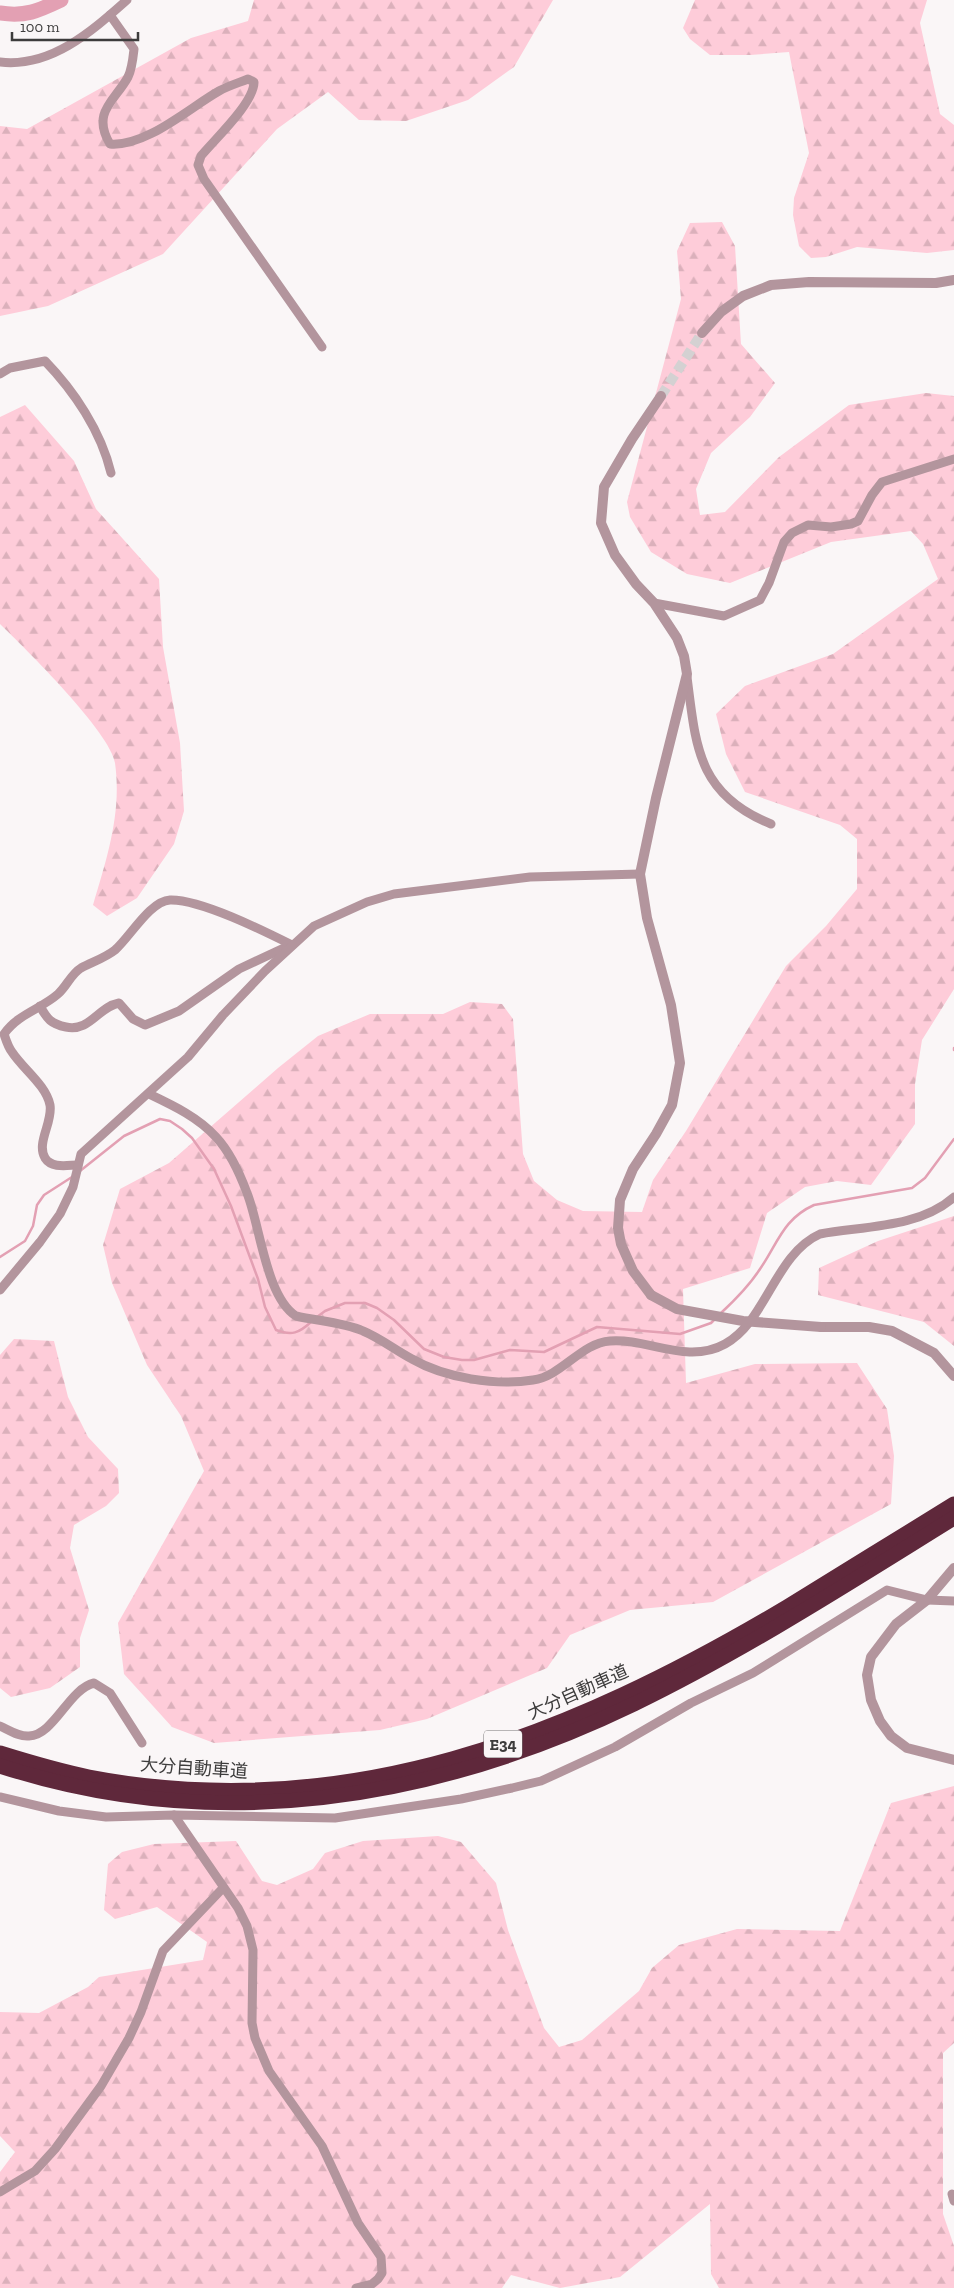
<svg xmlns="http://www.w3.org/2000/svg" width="954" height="2288" viewBox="0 0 954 2288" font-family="'Zilla Slab','Noto Sans JP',serif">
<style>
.forest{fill:url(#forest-firs)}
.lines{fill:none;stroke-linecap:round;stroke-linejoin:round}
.stream{stroke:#e3a0b3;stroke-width:2.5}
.river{stroke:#e3a0b3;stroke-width:15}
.tertiary-tunnel{stroke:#d4d1d2;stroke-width:10;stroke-dasharray:10 5;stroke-linecap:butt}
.minor{stroke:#b3959d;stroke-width:9}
.tertiary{stroke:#b3959d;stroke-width:10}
.motorway{stroke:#5f283b;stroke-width:15}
.tertiary-bridge{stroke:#b3959d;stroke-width:10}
.labels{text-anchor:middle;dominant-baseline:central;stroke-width:4;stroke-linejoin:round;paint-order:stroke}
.shield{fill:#faf6f7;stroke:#767474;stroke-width:1}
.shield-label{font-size:16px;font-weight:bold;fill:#3d3c3c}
.street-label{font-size:18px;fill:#3d3c3c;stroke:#faf6f7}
</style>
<defs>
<pattern id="forest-firs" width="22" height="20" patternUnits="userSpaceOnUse" patternTransform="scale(1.25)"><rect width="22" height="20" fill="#feccd9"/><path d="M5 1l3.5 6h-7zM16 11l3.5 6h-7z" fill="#dbb0bb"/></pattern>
</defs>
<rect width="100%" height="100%" fill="#faf6f7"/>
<!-- forest -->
<g class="forest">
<path d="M254,0H553L514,67L468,100L406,121L359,120L328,92L277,129L163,254L48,306L0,316V126L27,129L191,38L248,21Z"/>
<path d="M695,0H927L920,23L940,114L954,125V250L927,253L857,247L826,257L811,258L799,246L793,215L794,198L809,153L789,52L750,55H710L690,39L683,28Z"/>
<path d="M722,222L735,246L741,344L775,383L750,417L711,453L696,489L700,515L725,512L779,457L849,405L926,393L954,396V989L922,1040L915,1084V1124L871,1185L837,1181L805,1187L767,1213L750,1268L683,1289L686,1383L755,1364L857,1363L887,1409L894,1456L891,1504L713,1602L630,1610L570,1635L547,1668L427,1719L380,1730L214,1743L172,1727L124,1674L118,1623L204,1471L181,1416L147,1365L112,1283L103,1245L120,1189L169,1163L278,1068L318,1036L370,1014H443L470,1002L502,1004L513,1019L523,1154L534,1181L557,1200L583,1211L642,1212L653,1180L686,1131L786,966L826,926L857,889V839L840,825L745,792L726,754L716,714L745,686L833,654L938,579L923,544L911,531L831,542L730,583L687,574L651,552L630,517L627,502L681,299L677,251L690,223Z"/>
<path d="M25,405L74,461L96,509L159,579L163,647L180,743L184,811L174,844L137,898L107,916L93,905C107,858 122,813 115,763C111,733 25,648 0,624V417Z"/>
<path d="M954,1216V1346L924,1322L818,1295L819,1268L878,1241Z"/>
<path d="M14,1339L54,1341L68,1397L88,1437L118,1469L119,1493L106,1506L74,1525L70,1548L89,1610L80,1638V1667L50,1688L11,1697L0,1688V1355Z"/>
<path d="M954,1786V2043L943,2053V2214L954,2246V2288H719L711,2274L710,2204L620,2277L560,2288L511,2275L502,2288H0V2172L15,2152L0,2136V2012L39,2013L88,1987L99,1977L203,1960L207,1942L157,1907L115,1919L104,1910L108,1864L122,1852L154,1844L236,1841L262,1881L277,1885L313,1869L325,1853L363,1841L438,1836L461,1842L496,1883L508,1930L544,2028L559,2047L582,2040L639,1991L652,1968L679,1945L737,1929L840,1931L891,1803Z"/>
</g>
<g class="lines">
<!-- stream -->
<g class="stream">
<path d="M954,1048V1050"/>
<path d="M80,1171L124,1136L160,1119L170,1121L182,1129L192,1138L214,1169L231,1206L258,1279L265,1307L276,1330C292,1336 299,1333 311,1322"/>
<path d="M0,1257L25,1241L33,1226L37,1205L44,1195L72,1177"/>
<path d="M721,1313C735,1300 749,1286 760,1269C778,1243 783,1219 814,1205L912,1188L925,1178L954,1139"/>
<path d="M317,1317L325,1311L345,1303H365L377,1308L394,1320L424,1349L444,1357L462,1360H474L510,1350L544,1352L597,1327L680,1334L711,1323L715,1319"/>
</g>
<!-- river -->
<path class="river" d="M0,13C25,17 38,11 61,0"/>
<!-- tertiary-tunnel -->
<path class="tertiary-tunnel" d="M661,396L702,333"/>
<!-- minor -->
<g class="minor">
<path d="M110,15L134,49C133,58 132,69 128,77C115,101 91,112 110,144C146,147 189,108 219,91C228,86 238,83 248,79L254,82C254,103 215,139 201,156L198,165L204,179L322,347"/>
<path d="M0,62C51,68 92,31 127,0"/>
<path d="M0,374L10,368L45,361C74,391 101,431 111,473"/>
<path d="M654,603L724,616L760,600L769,583L784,542L792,533L808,525L831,527L851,524L858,521L872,495L882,482L954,459"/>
<path d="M687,677C696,746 697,794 771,824"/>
<path d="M40,1006C47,1019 51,1024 66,1027C90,1032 98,1007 119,1003L133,1019L145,1025L179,1011L239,969L286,947"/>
<path d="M149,1094C172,1105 198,1117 216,1137C230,1152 240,1174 247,1193C260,1225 266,1297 296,1316C317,1321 343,1322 363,1331C380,1338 395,1350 412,1359C445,1378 496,1386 533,1380C562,1376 581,1343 610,1341C648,1338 687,1365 725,1344C766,1322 775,1254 820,1234C864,1226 919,1228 954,1197"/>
<path d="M78,1165C68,1165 52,1169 45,1158C36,1143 53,1122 50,1105C46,1085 23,1069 12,1052C8,1047 6,1040 4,1034C18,1014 41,1009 58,994C67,986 71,974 81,968C92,962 105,958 115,950C130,937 150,901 170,900C200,899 264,931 292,945"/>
<path d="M0,1290L40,1242L60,1214L73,1187L81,1154L188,1057L223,1015L265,971L314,926L367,902L394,894L530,877L640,874"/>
<path d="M0,1726C9,1730 19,1737 29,1736C54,1735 69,1689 94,1683L110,1693L142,1743"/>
<path d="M0,1797L59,1811L106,1817L174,1815L335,1818L461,1799L512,1788L541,1781L615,1747L691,1703L753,1673L887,1590L927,1600L954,1601"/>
<path d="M174,1815L238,1908L247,1926L253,1950L252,2023L255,2038L269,2071L322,2146L358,2223L381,2257L382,2273L378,2279L372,2284L356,2288"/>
<path d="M0,2192L35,2171L55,2149L101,2086L129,2038L141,2012L163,1951L223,1888"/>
<path d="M952,2194L954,2201"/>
</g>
<!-- tertiary -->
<g class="tertiary">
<path d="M702,333L721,312L743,296L771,285L809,282L936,283L954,280"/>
<path d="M651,1295L633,1271L621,1244L618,1228L620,1200L633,1169L656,1134L672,1105L680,1063L671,1005L647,918L640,874L656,798L687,674L684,656L677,638L654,603L636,584L615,555L601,523L604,487L632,439L661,396"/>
<path d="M821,1327H869L892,1331L934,1353L954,1376"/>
<path d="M954,1568L927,1600L896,1624L871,1657L867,1675L871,1700L880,1721L891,1736L907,1748L954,1760"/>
</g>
<!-- motorway -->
<g class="motorway">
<path d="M0,1753C29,1762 59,1771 89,1777C346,1826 570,1736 787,1607C843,1573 898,1538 954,1504"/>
<path d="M0,1766C216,1836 433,1801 634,1704C745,1650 849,1583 954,1518"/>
</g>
<!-- tertiary-bridge -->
<path class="tertiary-bridge" d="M651,1295L677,1309L743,1321L821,1327"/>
</g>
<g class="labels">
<!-- shield labels -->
<rect class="shield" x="484" y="1730.5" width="38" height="27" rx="4"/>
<g class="shield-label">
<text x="503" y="1744">E34</text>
</g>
<!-- street labels -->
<g class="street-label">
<text transform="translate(578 1692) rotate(-24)">大分自動車道</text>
<text transform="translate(194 1768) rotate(4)">大分自動車道</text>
</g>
</g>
<!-- scale -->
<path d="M12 32v8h126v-8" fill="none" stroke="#3d3c3c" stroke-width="2.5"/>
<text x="20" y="32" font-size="15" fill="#3d3c3c" stroke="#faf6f7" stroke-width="4" paint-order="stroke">100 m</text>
</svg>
